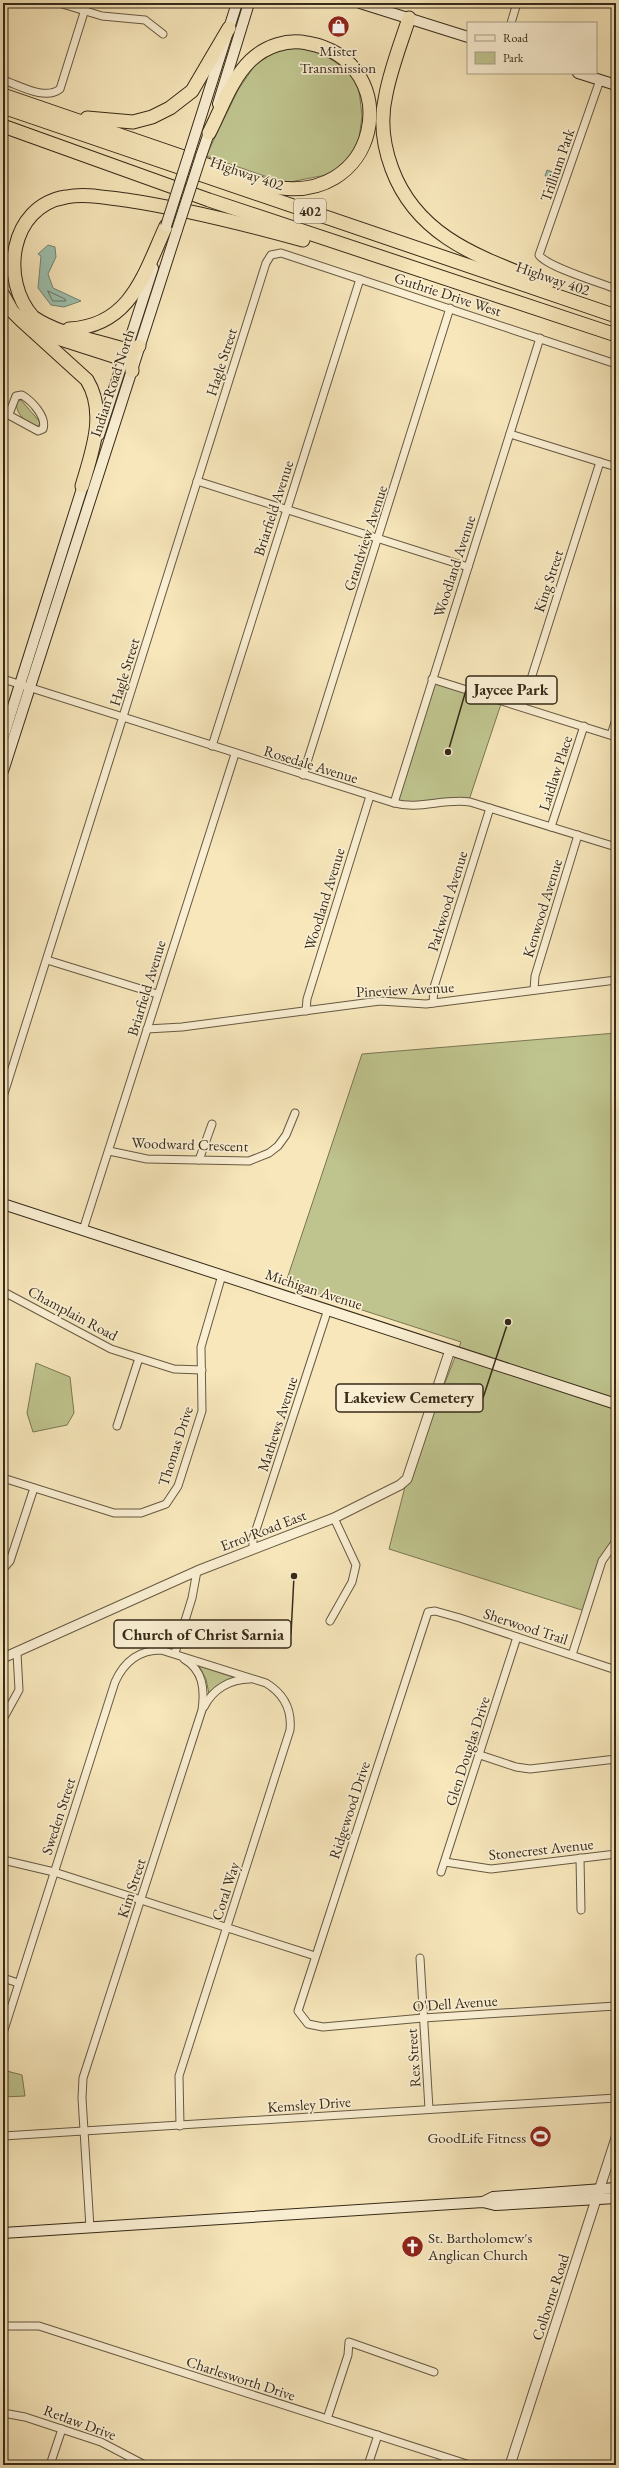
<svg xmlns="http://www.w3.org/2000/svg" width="619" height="2468" viewBox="0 0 619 2468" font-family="'EB Garamond',serif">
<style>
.green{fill:#bfc48e;stroke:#7a7754}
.water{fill:#9dc0ae;stroke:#748472}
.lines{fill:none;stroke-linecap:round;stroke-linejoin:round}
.shore{stroke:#6a7564;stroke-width:1}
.minor-casing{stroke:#665942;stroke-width:9}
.tertiary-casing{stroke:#665942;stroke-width:11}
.secondary-casing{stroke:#362a19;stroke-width:12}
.motorway-casing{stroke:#362a19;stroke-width:15}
.minor{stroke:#faefd3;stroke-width:7}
.tertiary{stroke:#faefd3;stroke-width:9}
.secondary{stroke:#faefd3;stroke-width:10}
.motorway{stroke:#f7e7bb;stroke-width:13}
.secondary-bridge-casing{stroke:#362a19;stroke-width:12;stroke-linecap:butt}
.secondary-bridge{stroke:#faefd3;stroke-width:10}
.labels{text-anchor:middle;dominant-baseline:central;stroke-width:3.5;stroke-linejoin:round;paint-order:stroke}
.shield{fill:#faefd3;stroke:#716551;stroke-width:1}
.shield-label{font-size:14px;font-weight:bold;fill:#362a19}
.poi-label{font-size:15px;fill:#362a19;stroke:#faefd3}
.street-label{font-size:15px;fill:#362a19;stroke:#faefd3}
.leader{fill:none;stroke:#362a19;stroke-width:1.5}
.callout-dot{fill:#362a19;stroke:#faefd3;stroke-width:1.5}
.callout{fill:#faefd3;stroke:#362a19;stroke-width:1.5}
.callout-label{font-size:16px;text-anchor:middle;font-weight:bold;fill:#362a19}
</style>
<rect width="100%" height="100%" fill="#f7e7bb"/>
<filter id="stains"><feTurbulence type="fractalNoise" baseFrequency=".005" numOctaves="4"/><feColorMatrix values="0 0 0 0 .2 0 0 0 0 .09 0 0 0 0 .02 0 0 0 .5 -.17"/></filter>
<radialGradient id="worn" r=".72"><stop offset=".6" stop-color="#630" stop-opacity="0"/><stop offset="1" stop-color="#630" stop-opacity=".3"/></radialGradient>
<!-- green -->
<g class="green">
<path d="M282,48H314L350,72L359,90L362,116L359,139L349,162L331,174L285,183L206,156L238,90L257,62Z"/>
<path d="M21,400L40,422L38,428C27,424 14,413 17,401Z"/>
<path d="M432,683L501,704L469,800L431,803L396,802Z"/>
<path d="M616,1033V1549L605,1561L588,1612L389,1549L407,1479L461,1342L285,1285L362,1054Z"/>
<path d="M36,1363L70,1377L74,1413L67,1425L33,1432L27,1413Z"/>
<path d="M199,1666L233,1677L234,1678L209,1694L206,1679Z"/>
<path d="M3,2070L22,2075L25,2096L3,2097Z"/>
</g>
<!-- water -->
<g class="water">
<path d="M547,170L559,174L557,180L545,176Z"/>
<path d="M48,245L55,247L56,257L48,274L53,288L81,301L64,307L51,305L38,288L41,256L38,254Z"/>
</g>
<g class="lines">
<!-- shore -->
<path class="shore" d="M48,291L65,299L66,301H53Z"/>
<defs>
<g id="minor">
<path d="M59,3L102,16L145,20L163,34"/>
<path d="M511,23L517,3"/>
<path d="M3,80C19,85 45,101 60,89L87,3"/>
<path d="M600,80L539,255C547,267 601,283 616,289"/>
<path d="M3,412L38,431L43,429C47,417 32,401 22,395L16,396L9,414"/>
<path d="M510,434L616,467"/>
<path d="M197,481L468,567"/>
<path d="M3,679L394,803C419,810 444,798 470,802L616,847"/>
<path d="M432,679L616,737"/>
<path d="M522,707L600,462"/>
<path d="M611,735L616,719"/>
<path d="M212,746L360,279"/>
<path d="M303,775L450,308"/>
<path d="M394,803L540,338"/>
<path d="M551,827L584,726"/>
<path d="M47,960L157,994"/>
<path d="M534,990L535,976L578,835"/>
<path d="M433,1003L434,987L490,808"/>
<path d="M306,1011L307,999L370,796"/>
<path d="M147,1029L182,1027L380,1001L426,1004L616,980"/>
<path d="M3,1097L266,263L271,255L281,253L616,364"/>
<path d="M109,1151L147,1159L249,1161L269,1153L278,1146L286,1135L295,1113"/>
<path d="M199,1160L212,1124"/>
<path d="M83,1230L235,754"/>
<path d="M3,1318L4,1292L111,1349L174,1369L202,1370"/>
<path d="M117,1426L139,1358"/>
<path d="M3,1478L114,1513H141L166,1504L178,1486L202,1411L201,1347L222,1275"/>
<path d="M253,1548V1539L328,1309"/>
<path d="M3,1569L10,1561L34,1488"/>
<path d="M330,1621L352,1582L356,1565L334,1518"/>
<path d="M175,1653L192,1598L197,1571"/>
<path d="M572,1655L602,1561L616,1541"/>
<path d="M616,1670L460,1618L435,1611L428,1612L298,2011L308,2024L323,2027L423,2018L616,2006"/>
<path d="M204,1707C213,1689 230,1679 250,1679"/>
<path d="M3,1719L19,1690L17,1653"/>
<path d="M480,1755L516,1767L530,1769L616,1759"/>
<path d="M580,1858L581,1910"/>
<path d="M3,1860L54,1872L315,1956"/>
<path d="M445,1862L491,1869L616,1854"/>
<path d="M441,1872L517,1637"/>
<path d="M420,1958L429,2109"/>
<path d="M3,1978L18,1983"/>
<path d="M4,2030L115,1682C124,1662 139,1650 161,1650L266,1683C284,1694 292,1710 290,1730L179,2076L180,2126"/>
<path d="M3,2136L616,2098"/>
<path d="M90,2228L82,2098L83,2078L202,1710C205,1689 203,1670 184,1659"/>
<path d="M3,2326H39L470,2465"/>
<path d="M3,2413L25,2417L101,2442L145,2465"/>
<path d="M327,2419L348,2355L349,2342L434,2372"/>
<path d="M50,2465L62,2429"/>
<path d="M368,2465L378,2435"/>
</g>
<g id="tertiary">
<path d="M3,1658L197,1571L334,1518L400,1485L407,1479L450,1350"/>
<path d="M510,2465L616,2138"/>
</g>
<g id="secondary">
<path d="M360,3L468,37"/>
<path d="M578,73L616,85"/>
<path d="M218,104L249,3"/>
<path d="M190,151L237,3"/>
<path d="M201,156L211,127"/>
<path d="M99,435L153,268"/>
<path d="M3,738L85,479"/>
<path d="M3,771L177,230"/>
<path d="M3,1204L616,1404"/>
<path d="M483,2202L493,2197L616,2188"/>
<path d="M3,2233L483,2202L495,2205L616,2198"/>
</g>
<g id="motorway">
<path d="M409,18C401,43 391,68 386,94C380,119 383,145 392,169C418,239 483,258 547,284"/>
<path d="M3,95L265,185C381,214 409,61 307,43C287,39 266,46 251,60C231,79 221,110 209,133"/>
<path d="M3,107L616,316"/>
<path d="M87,118L133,122L152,117L170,108L192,91L229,28"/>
<path d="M3,126L209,200L616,335"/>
<path d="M3,295L12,311L21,320L87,380C107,413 92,452 82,486"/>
<path d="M69,329C131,326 144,274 166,226"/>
<path d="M39,332L120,358L126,357L139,346"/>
<path d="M132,371L131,359L126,350C96,340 59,335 33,317C0,281 9,206 66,197C86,193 107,198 126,200C186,209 245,224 303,240"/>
</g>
</defs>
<!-- minor casing -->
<use href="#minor" class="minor-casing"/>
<!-- tertiary casing -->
<use href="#tertiary" class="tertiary-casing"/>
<!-- secondary casing -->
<use href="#secondary" class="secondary-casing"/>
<!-- motorway casing -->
<use href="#motorway" class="motorway-casing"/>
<!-- minor -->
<use href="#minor" class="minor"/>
<!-- tertiary -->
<use href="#tertiary" class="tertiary"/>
<!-- secondary -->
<use href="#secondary" class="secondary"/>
<!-- motorway -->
<use href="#motorway" class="motorway"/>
<defs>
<g id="secondary-bridge">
<path d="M166,226L190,151"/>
<path d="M177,230L201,156"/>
</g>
</defs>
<!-- secondary-bridge casing -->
<use href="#secondary-bridge" class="secondary-bridge-casing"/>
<!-- secondary-bridge -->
<use href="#secondary-bridge" class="secondary-bridge"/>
</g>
<!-- icons -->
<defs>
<symbol id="shop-disc" viewBox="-11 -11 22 22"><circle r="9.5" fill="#8f2418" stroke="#faefd3"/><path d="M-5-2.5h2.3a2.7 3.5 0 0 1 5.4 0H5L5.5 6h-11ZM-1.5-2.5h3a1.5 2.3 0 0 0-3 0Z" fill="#fff"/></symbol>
<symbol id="stadium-disc" viewBox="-11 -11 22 22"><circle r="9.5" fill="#8f2418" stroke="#faefd3"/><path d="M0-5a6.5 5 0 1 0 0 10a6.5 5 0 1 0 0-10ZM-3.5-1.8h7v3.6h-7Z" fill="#fff"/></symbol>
<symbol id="church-disc" viewBox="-11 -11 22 22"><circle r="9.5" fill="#8f2418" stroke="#faefd3"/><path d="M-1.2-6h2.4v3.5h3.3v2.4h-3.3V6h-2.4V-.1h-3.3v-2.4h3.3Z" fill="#fff"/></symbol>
</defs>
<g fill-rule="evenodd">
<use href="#shop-disc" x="326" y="14" width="25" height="25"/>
<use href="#stadium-disc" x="528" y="2124" width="25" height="25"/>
<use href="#church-disc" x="400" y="2234" width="25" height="25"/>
</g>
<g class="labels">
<!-- shield labels -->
<rect class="shield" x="294" y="199" width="32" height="24" rx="3"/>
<g class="shield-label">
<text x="310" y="211">402</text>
</g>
<!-- poi labels -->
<g class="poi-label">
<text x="338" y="50">Mister<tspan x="338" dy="17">Transmission</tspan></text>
<text x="526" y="2137" text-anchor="end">GoodLife Fitness</text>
<text x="428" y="2237" text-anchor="start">St. Bartholomew's<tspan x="428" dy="17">Anglican Church</tspan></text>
</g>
<!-- street labels -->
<g class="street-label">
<text transform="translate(557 165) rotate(-71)">Trillium Park</text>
<text transform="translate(247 173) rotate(19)">Highway 402</text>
<text transform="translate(553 278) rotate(19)">Highway 402</text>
<text transform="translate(448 294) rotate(18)">Guthrie Drive West</text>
<text transform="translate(221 362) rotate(-72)">Hagle Street</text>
<text transform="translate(112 383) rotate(-72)">Indian Road North</text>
<text transform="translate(273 508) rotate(-72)">Briarfield Avenue</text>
<text transform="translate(365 538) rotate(-72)">Grandview Avenue</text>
<text transform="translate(454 566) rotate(-72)">Woodland Avenue</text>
<text transform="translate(548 581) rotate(-72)">King Street</text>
<text transform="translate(124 672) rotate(-73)">Hagle Street</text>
<text transform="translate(311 764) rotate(17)">Rosedale Avenue</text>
<text transform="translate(555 773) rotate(-72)">Laidlaw Place</text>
<text transform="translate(324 899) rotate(-73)">Woodland Avenue</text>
<text transform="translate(447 901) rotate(-73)">Parkwood Avenue</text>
<text transform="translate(542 908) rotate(-73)">Kenwood Avenue</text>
<text transform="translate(146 988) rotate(-73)">Briarfield Avenue</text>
<text transform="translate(405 989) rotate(-3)">Pineview Avenue</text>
<text transform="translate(190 1144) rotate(2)">Woodward Crescent</text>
<text transform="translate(314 1289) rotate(18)">Michigan Avenue</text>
<text transform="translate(73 1313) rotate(28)">Champlain Road</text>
<text transform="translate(277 1424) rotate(-72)">Mathews Avenue</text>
<text transform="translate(175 1446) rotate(-72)">Thomas Drive</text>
<text transform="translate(263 1530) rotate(-21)">Errol Road East</text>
<text transform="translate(526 1626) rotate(18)">Sherwood Trail</text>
<text transform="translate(467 1751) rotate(-72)">Glen Douglas Drive</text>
<text transform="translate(349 1810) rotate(-72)">Ridgewood Drive</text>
<text transform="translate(58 1816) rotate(-72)">Sweden Street</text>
<text transform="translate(541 1849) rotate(-6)">Stonecrest Avenue</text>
<text transform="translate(131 1888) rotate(-72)">Kim Street</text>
<text transform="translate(225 1891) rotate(-72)">Coral Way</text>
<text transform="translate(455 2003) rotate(-4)">O'Dell Avenue</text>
<text transform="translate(413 2058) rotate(-94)">Rex Street</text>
<text transform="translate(309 2104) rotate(-4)">Kemsley Drive</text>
<text transform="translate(550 2297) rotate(-72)">Colborne Road</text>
<text transform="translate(241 2378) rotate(18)">Charlesworth Drive</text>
<text transform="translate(80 2422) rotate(20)">Retlaw Drive</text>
</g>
</g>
<!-- callouts -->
<path class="leader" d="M448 752L466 690M508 1322L483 1398M294 1576L291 1634"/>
<g class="callout-dot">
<circle cx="448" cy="752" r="4"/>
<circle cx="508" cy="1322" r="4"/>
<circle cx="294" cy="1576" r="4"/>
</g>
<g class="callout">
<rect x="466" y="676" width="91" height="28" rx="4"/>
<rect x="336" y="1384" width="147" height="28" rx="4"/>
<rect x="114" y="1620" width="177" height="28" rx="4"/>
</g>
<g class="callout-label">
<text x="511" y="695">Jaycee Park</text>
<text x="409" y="1403">Lakeview Cemetery</text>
<text x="203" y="1640">Church of Christ Sarnia</text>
</g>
<!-- margin -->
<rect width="619" height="2468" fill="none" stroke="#f7e7bb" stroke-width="16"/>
<rect x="4" y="4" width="611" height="2460" fill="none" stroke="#362a19" stroke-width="2"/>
<rect x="8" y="8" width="603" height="2452" fill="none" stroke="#362a19"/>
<!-- legend -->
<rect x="467" y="22" width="130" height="52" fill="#faefd3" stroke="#aca089"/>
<rect x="475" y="35" width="20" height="6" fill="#faefd3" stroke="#aca089"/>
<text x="503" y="42" font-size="12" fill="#362a19">Road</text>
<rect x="475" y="52" width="20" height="12" fill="#bfc48e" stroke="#aca089"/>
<text x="503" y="62" font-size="12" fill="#362a19">Park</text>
<rect width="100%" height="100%" filter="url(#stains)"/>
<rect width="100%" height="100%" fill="url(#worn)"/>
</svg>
